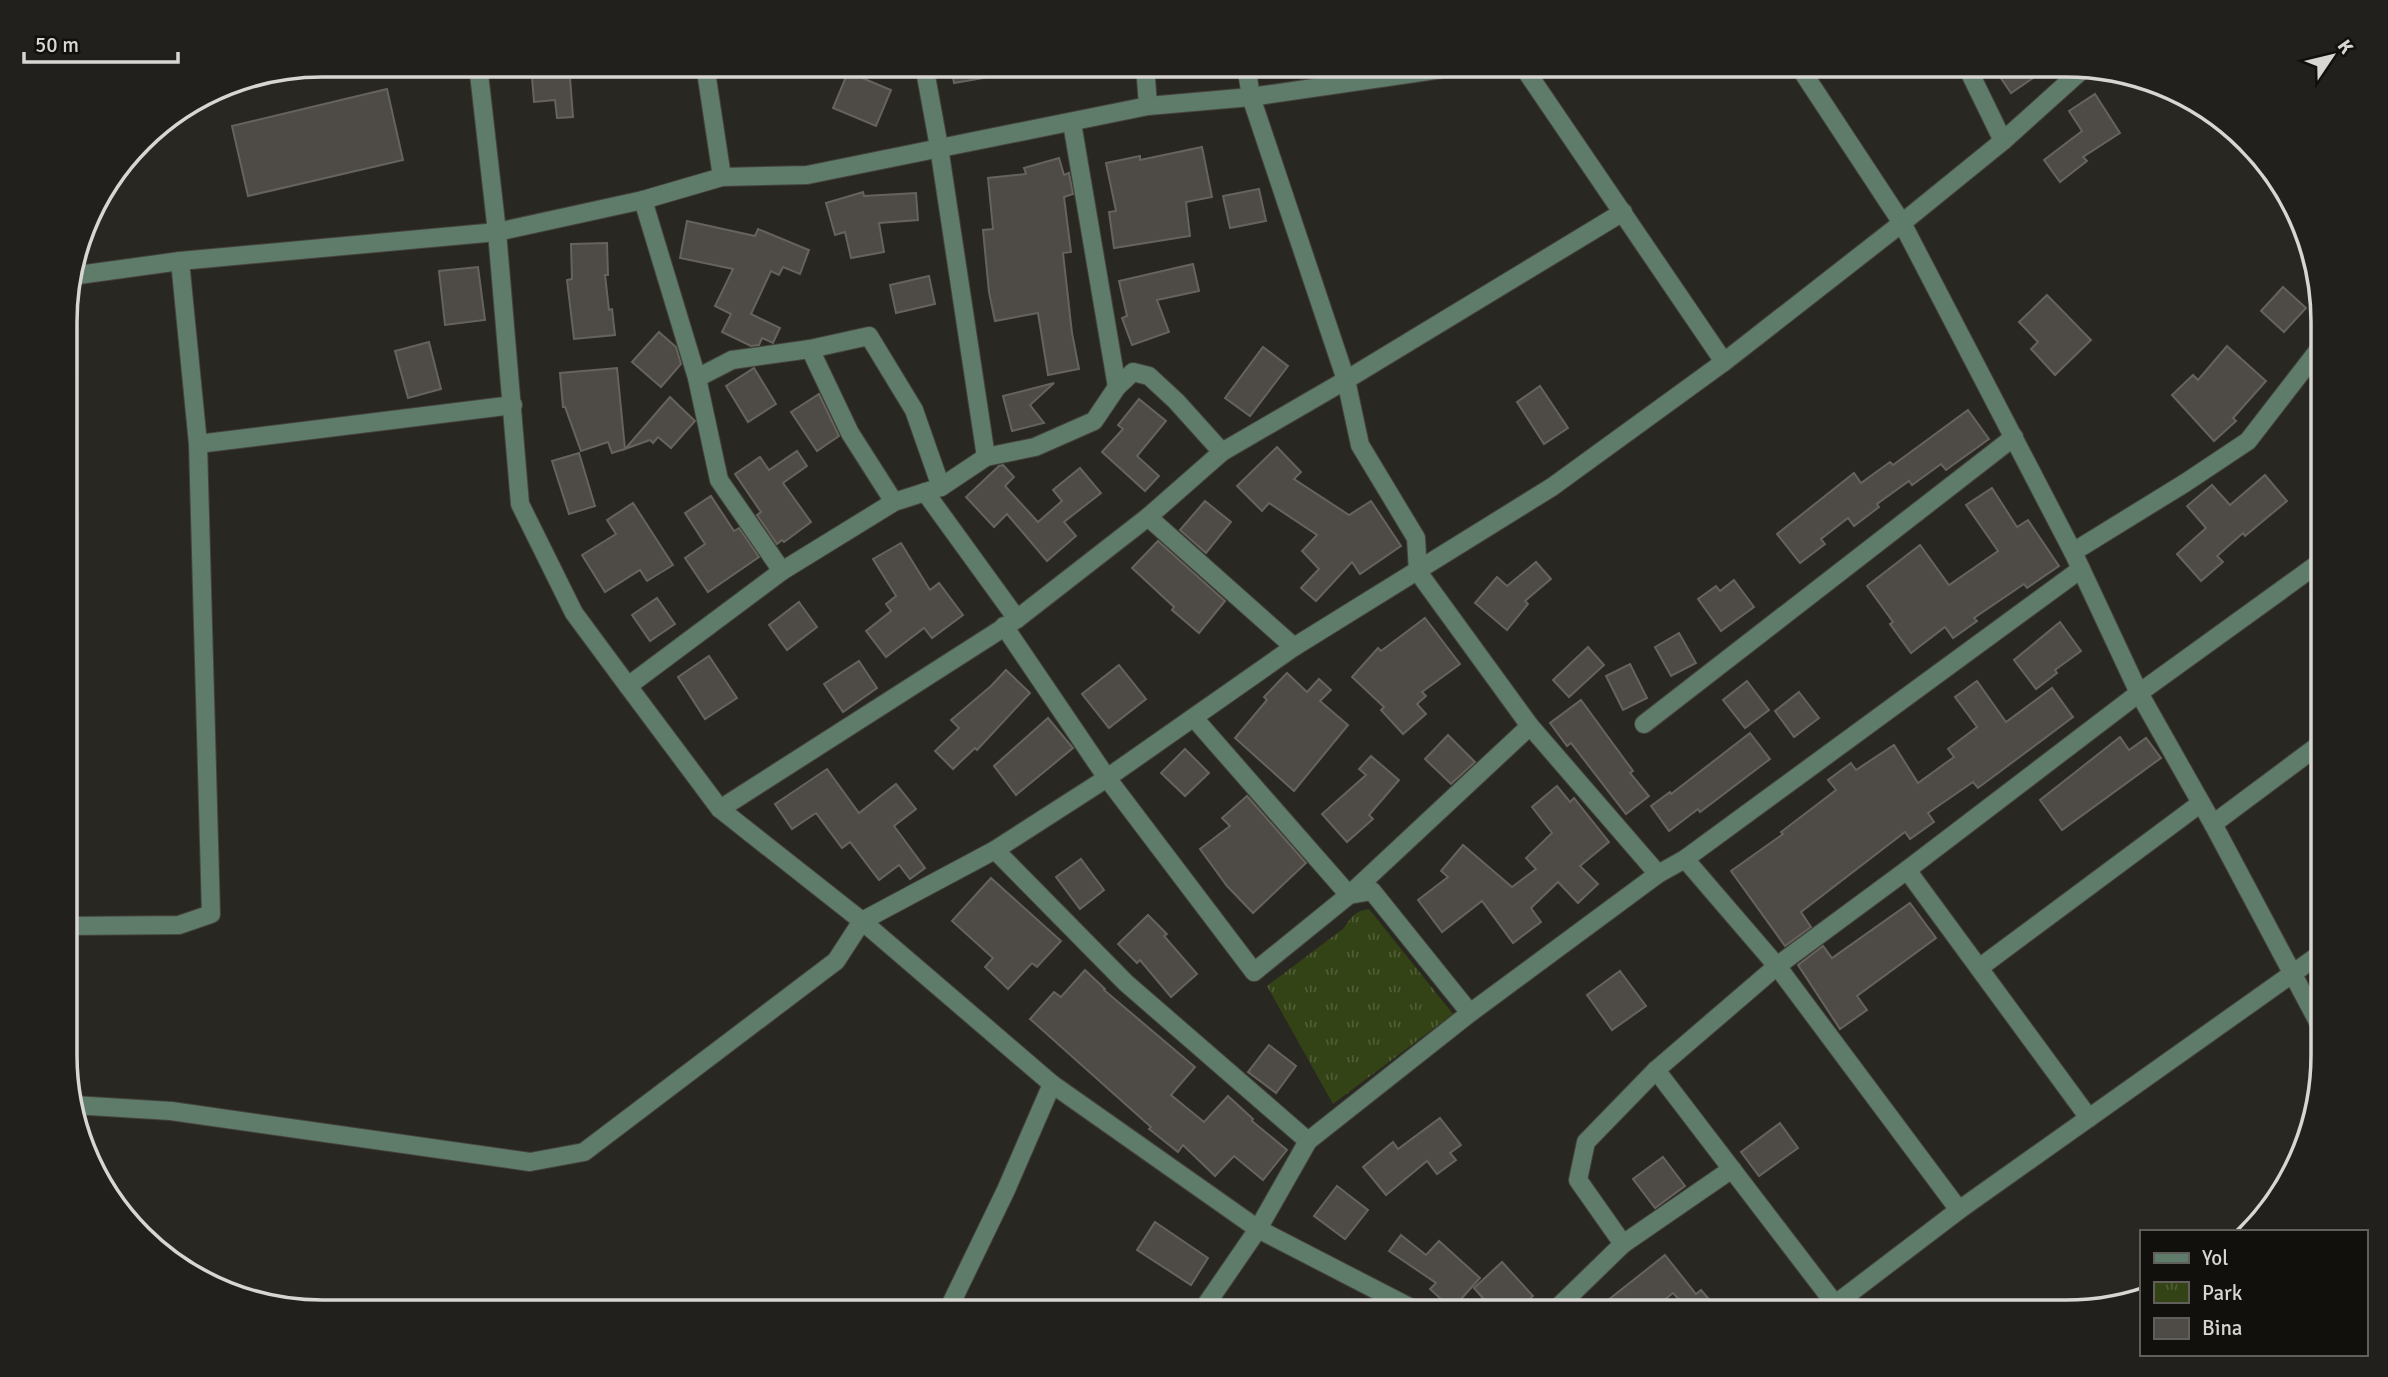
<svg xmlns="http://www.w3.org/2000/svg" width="2388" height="1377" viewBox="0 0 2388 1377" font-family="Signika,sans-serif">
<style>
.park{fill:url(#park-tufts)}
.building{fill:#4e4b46;stroke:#66635d;stroke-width:2}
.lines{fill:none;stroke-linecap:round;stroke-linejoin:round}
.minor-casing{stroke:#45433d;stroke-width:20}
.minor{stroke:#5f7b69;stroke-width:18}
.rim{fill:none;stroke:#d8d6d3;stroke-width:3.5}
</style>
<defs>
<pattern id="park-tufts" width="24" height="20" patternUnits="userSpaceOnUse" patternTransform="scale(1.75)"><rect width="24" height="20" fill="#334315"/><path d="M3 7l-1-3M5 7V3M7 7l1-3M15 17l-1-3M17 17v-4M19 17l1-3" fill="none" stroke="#505d36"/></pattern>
</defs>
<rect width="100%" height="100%" fill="#292721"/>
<!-- park -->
<path class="park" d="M1369,909L1453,1014L1333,1104L1267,986L1344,928C1351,917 1355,911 1369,909Z"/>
<!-- building -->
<g class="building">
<path d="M531,65H569L573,117L557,118L555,100L534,102Z"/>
<path d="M951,65H1007V74L954,83Z"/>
<path d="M1992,65H2029L2036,76L2011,93Z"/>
<path d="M848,72L891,90L876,126L833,108Z"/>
<path d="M387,89L403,160L248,196L232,126Z"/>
<path d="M2095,94L2120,133L2083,157L2087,161L2060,182L2044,160L2082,131L2069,111Z"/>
<path d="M1202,147L1212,197L1186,202L1190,236L1114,248L1109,212L1116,211L1106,163L1140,156V160Z"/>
<path d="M1059,158L1064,175L1069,173L1073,194L1064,197L1071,252L1063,253L1072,333L1079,369L1048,375L1038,313L995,321L989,292L983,230L993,229L988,178L1026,174L1024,168Z"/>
<path d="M1259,189L1266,221L1230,228L1223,196Z"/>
<path d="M863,192L864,196L916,193L918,220L879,223L884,252L851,258L845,232L835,235L826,203Z"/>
<path d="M687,221L755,236L758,229L809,250L800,274L783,267L779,275L771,271L751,314L780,328L773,343L762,338L759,345L751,346L722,332L731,314L715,306L733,269L680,258Z"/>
<path d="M607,243L608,275H605L609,310L612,309L615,335L574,339L567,280L572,279L571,244Z"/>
<path d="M1193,264L1199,291L1157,300L1169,332L1132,345L1122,318L1127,316L1119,281Z"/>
<path d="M478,267L485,320L445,325L439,271Z"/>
<path d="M929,276L935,304L896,313L890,285Z"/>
<path d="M2283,287L2306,308L2284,332L2261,311Z"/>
<path d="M2047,295L2091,340L2055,375L2031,349L2038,342L2019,322Z"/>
<path d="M659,332L676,347L681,364L661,387L632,362Z"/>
<path d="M429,342L441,389L408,398L395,351Z"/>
<path d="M2227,346L2266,381L2233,418L2236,421L2214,441L2172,395L2193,375L2198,380Z"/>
<path d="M1263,347L1288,366L1250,416L1225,398Z"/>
<path d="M617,368L625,449L612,453L608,442L581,451L565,407H563L560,373Z"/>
<path d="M754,368L776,404L748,422L726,386Z"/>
<path d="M1054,383L1030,405L1044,423L1012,431L1003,396Z"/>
<path d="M1540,386L1568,428L1544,444L1517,402Z"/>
<path d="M819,394L839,436L817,451L791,412Z"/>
<path d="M670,397L695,421L671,448L658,437L653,443L650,440L625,449Z"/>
<path d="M1139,399L1166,421L1137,456L1159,476L1145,491L1102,452L1123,429L1118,425Z"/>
<path d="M1968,410L1989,439L1946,470L1941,464L1912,485L1909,481L1877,504L1879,507L1854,526L1848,518L1821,539L1825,544L1800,563L1777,534L1854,473L1861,483L1890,462L1893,465Z"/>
<path d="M1277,447L1301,472L1294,479L1349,515L1371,501L1401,546L1360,574L1352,562L1316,601L1301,588L1319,569L1302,551L1317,535L1269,503L1262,511L1237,486Z"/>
<path d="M797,451L807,466L783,483L811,522L784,542L782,540L777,544L757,515L761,512L735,474L760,457L769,470Z"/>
<path d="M579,453L595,506L569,514L552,461Z"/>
<path d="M1003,465L1014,477L1005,486L1038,522L1062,501L1053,490L1080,468L1101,493L1064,522L1076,536L1047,561L1007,514L994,527L966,497L999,466Z"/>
<path d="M2265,475L2287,501L2245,536L2243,533L2217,556L2223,562L2201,581L2177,554L2206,528L2187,506L2212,485L2230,505Z"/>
<path d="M1992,488L2017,527L2028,520L2059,566L2027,588L2024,584L1974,618L1977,621L1953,638L1945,627L1911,653L1890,624L1893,622L1867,586L1920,545L1949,585L1998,551L1966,505Z"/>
<path d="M711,496L734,531L739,528L759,557L708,592L685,558L705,544L685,513Z"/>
<path d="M1205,501L1231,522L1206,553L1180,530Z"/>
<path d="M633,503L673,565L647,581L640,570L605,592L582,555L616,534L607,520Z"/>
<path d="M1158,541L1225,601L1199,633L1172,610L1174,607L1132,568Z"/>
<path d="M901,543L930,590L939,583L963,615L932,638L924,628L886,657L866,631L891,611L886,604L896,596L873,559Z"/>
<path d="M1536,562L1551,579L1525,601L1528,604L1507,630L1475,603L1497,577L1507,586Z"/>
<path d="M1734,580L1754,607L1721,631L1698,599L1716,586L1720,591Z"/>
<path d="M657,598L675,624L650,641L632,615Z"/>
<path d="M799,602L817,627L787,650L769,625Z"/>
<path d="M1425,618L1460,664L1422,692L1426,696L1417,704L1426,714L1403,734L1381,710L1384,707L1352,677L1378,648L1381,651Z"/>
<path d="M2060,622L2081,651L2055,670L2057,673L2036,689L2014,660Z"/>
<path d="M1679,633L1696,663L1671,676L1655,647Z"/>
<path d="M1588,647L1604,665L1569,697L1553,680Z"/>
<path d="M709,656L737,698L705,719L678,677Z"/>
<path d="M859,661L877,688L843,712L824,684Z"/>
<path d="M1630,664L1647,698L1623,710L1606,676Z"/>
<path d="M1119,665L1146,699L1109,728L1082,694Z"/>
<path d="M1006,670L1030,693L977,750L975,748L953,769L935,751L959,728L951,720L991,686Z"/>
<path d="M1287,673L1307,692L1319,679L1331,690L1320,701L1348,725L1294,791L1235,738L1267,700L1264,697Z"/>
<path d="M1747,681L1769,710L1745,728L1723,700Z"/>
<path d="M1977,681L2006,722L2052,688L2073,717L1978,788L1973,782L1928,813L1934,822L1910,839L1905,832L1801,912L1811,927L1785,946L1731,871L1783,834L1781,832L1836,790L1828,780L1851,763L1856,770L1894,745L1918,783L1954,757L1948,749L1977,727L1955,697Z"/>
<path d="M1799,692L1819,718L1794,737L1775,711Z"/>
<path d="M1581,700L1633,771L1630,773L1649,796L1626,814L1571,743L1567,746L1550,723Z"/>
<path d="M1048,718L1073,748L1016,795L994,766Z"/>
<path d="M1750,733L1770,759L1700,812L1698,809L1669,831L1651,806L1670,792L1671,794Z"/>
<path d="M1448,735L1475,762L1451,784L1425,759Z"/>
<path d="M2120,737L2129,750L2146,738L2161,758L2062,830L2040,800Z"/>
<path d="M1185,749L1209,773L1185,796L1161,773Z"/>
<path d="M1371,756L1399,780L1369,815L1373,819L1347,842L1322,814L1366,775L1359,769Z"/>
<path d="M827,769L859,813L896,784L916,809L894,826L925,868L910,879L899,865L879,880L850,842L842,848L816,813L792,829L775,804Z"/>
<path d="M1557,786L1570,802L1574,798L1609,842L1580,866L1598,884L1578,903L1558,882L1531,908L1541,922L1513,943L1482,901L1442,932L1418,900L1448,877L1441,871L1463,845L1512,887L1536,869L1526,858L1552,833L1532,807Z"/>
<path d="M1247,796L1306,863L1253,913L1227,886L1200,849L1230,826L1222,818Z"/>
<path d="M1081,859L1104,890L1080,909L1056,877Z"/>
<path d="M991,878L1061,941L1037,967L1032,963L1008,989L985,967L993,958L952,921Z"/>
<path d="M1910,903L1936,938L1857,996L1867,1010L1840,1029L1798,965L1823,946L1832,958Z"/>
<path d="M1148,915L1167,934L1164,936L1197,974L1171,997L1140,960L1137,963L1118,944Z"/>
<path d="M1085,970L1105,989L1104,990L1195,1067L1171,1095L1204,1122L1228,1096L1253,1119L1252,1121L1287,1150L1263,1180L1234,1156L1215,1176L1183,1145L1178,1152L1149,1129L1151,1127L1030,1019L1054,992L1061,997Z"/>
<path d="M1620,971L1646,1006L1612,1030L1587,995Z"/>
<path d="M1269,1045L1296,1066L1276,1093L1248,1072Z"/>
<path d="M1440,1118L1461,1145L1450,1153L1456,1160L1437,1174L1427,1161L1386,1195L1363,1167L1393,1142L1398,1149Z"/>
<path d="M1780,1123L1798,1148L1759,1176L1741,1152Z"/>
<path d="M1663,1157L1685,1186L1655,1208L1633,1179Z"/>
<path d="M1337,1186L1368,1210L1345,1239L1314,1216Z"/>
<path d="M1155,1222L1208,1258L1191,1285L1137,1250Z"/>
<path d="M1401,1235L1426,1255L1439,1241L1480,1278L1452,1309L1430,1289L1436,1283L1389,1251Z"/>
<path d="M1665,1255L1696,1294L1701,1290L1720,1312H1675L1684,1305L1673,1293L1649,1312H1593Z"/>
<path d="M1502,1262L1533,1296L1515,1312H1495L1474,1288Z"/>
</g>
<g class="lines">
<defs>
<g id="minor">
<path d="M478,65L497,232L520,504L574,613L628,686L720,809L862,921L1052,1084L1258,1229L1419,1312"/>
<path d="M705,65L722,177"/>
<path d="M924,65L939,147L986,457"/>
<path d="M1145,65L1148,106"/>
<path d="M1246,65L1251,97L1346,380L1360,445L1416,538L1418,572L1530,726L1658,874"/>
<path d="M1522,65L1724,362"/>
<path d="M1798,65L1902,223L2073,552L2139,693L2213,824L2323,1031"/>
<path d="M1966,65L2003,141"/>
<path d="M1072,123L1117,387"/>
<path d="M643,200L697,378L719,480L782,571"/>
<path d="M71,276L180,261L497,232L643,200L722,177L807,175L1148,106L1251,97L1470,65"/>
<path d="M810,349L850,433L894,502"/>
<path d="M697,378L732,360L810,349L869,336L914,410L941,487"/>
<path d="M198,444L513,405"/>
<path d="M925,492L1017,619"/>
<path d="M1148,517L1294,647"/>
<path d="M2073,552L2185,483L2248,441L2323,344"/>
<path d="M1004,626L1107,778L1254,972L1349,895L1530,726"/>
<path d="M628,686L782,571L894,502L941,487L986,457L1035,447L1094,421L1117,387L1133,372L1149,376L1176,401L1222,452"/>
<path d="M1194,718L1349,895L1372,891L1470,1013"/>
<path d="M1644,724L2014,437"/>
<path d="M720,809L1017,619L1148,517L1222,452L1346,380L1623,212"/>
<path d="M2213,824L2323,742"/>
<path d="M995,850L1126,983L1308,1141"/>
<path d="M1685,859L1777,966L1959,1210"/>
<path d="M1907,870L2089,1118"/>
<path d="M67,926L179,925L211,914L198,444L180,261"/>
<path d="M1979,968L2201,803"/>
<path d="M1656,1070L1835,1304"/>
<path d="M73,1105L171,1111L530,1162L584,1152L836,961L862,921L995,850L1107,778L1294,647L1552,487L1724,362L1902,223L2003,141L2083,69"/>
<path d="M1623,1244L1578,1180L1586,1142L1656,1070L1777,966L1907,870L2139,693L2323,560"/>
<path d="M947,1312L1006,1190L1052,1084"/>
<path d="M1201,1312L1258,1229L1308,1141L1470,1013L1658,874L1685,859L2081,569"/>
<path d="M1553,1312L1623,1244L1732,1169"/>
<path d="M1825,1312L1959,1210L2323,952"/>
</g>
</defs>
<!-- minor casing -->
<use href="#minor" class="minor-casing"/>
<!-- minor -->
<use href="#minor" class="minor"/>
</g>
<!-- crop -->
<path d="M0 0H2388V1377H0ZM322 77H2066A245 245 0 0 1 2311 322V1055A245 245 0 0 1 2066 1300H322A245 245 0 0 1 77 1055V322A245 245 0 0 1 322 77Z" fill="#21201d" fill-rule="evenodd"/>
<path class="rim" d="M322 77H2066A245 245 0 0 1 2311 322V1055A245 245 0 0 1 2066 1300H322A245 245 0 0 1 77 1055V322A245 245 0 0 1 322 77Z"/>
<!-- legend -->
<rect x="2140" y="1230" width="228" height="126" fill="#11100d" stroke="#615f5c" stroke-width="2"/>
<rect x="2154" y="1253" width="35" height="10" fill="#5f7b69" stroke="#615f5c" stroke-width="2"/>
<text x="2202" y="1265" font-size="21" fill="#d8d6d3">Yol</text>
<rect x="2154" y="1282" width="35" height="21" fill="url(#park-tufts)" stroke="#615f5c" stroke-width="2"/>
<text x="2202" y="1300" font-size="21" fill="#d8d6d3">Park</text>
<rect x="2154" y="1318" width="35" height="21" fill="#4e4b46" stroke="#615f5c" stroke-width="2"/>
<text x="2202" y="1335" font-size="21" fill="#d8d6d3">Bina</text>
<!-- north arrow -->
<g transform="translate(2332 56) rotate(55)" stroke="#11100d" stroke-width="5" paint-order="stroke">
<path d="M0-5L12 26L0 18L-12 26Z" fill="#d8d6d3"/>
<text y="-10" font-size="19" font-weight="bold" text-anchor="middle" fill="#d8d6d3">K</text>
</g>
<!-- scale -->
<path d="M24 52v10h154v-10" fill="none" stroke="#d8d6d3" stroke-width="3.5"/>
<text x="35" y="52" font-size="21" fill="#d8d6d3" stroke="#11100d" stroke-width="5" paint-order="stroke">50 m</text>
</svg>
